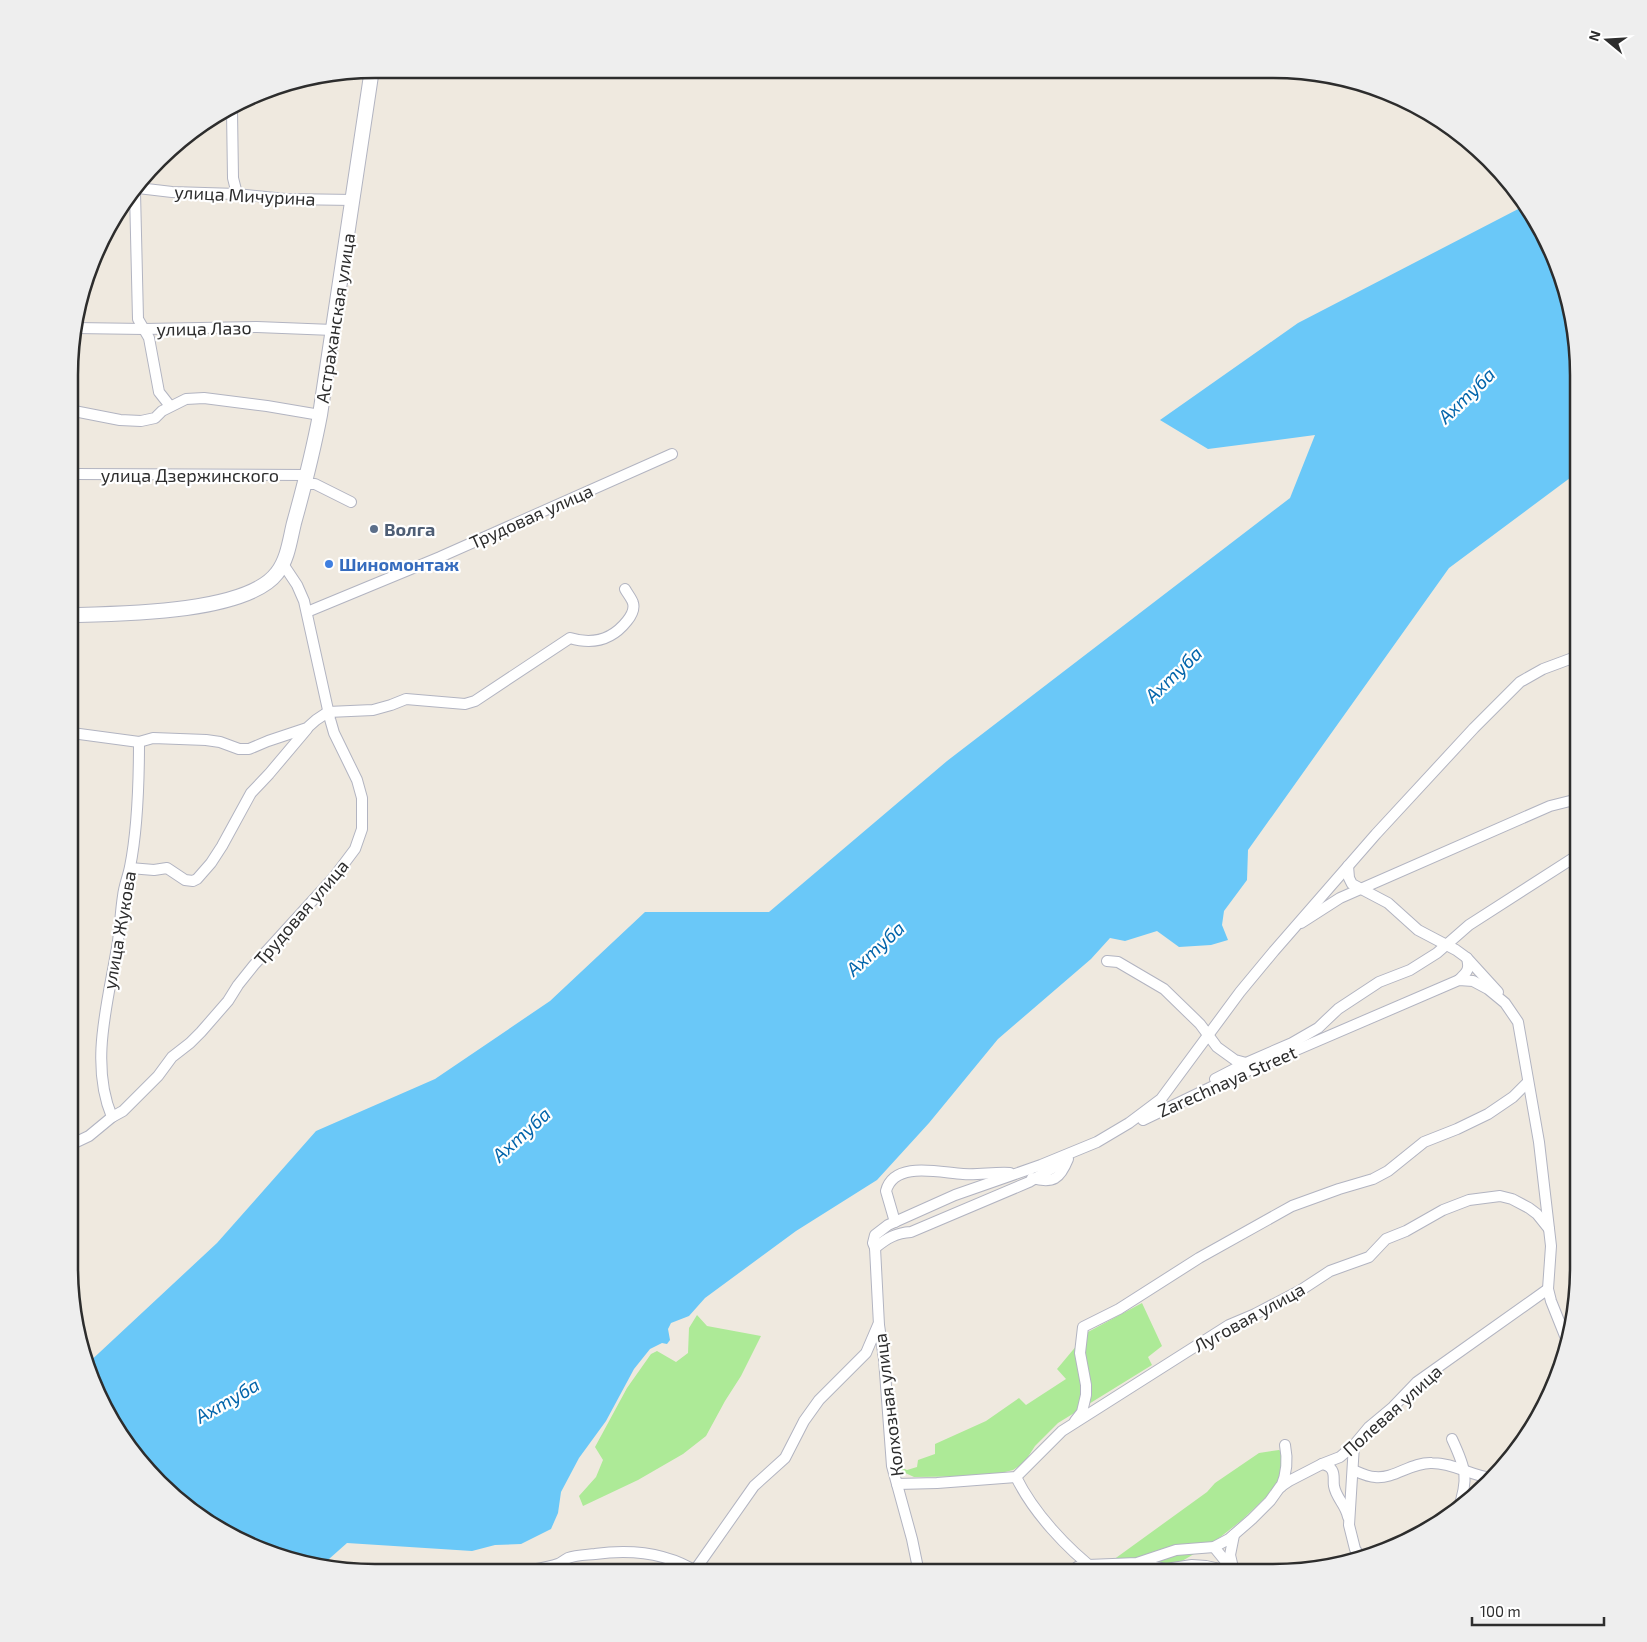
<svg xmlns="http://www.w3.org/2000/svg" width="1647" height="1642" viewBox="0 0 1647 1642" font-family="'Exo 2',sans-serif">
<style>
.green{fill:#adea97}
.water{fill:#6ac8f8}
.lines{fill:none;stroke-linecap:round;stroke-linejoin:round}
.street-casing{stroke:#b2b4c1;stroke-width:12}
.secondary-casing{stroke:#b2b4c1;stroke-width:16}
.street{stroke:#fff;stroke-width:10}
.secondary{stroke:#fff;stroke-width:14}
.service-dot{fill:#5c6f8a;stroke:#fff;stroke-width:2}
.shop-dot{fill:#3f7fe0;stroke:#fff;stroke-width:2}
.labels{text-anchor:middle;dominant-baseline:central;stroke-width:4.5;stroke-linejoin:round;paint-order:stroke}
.street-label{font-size:18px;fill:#2d2d2d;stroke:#fff}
.service-label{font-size:18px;font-weight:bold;fill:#4e5e75;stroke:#fff;text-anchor:start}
.shop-label{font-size:18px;font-weight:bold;fill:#366cbe;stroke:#fff;text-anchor:start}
.water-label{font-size:19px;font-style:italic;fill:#0365ab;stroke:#fff}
.rim{fill:none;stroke:#2d2d2d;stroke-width:2.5}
</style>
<rect width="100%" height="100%" fill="#efe9df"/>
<!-- green -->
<g class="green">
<path d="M1142,1303L1162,1346L1148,1357L1152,1365L1058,1423L1035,1446L1024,1463L1013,1470L989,1476L914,1477L901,1471L898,1466L907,1470L917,1467L918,1460L935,1454V1444L986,1421L1019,1398L1026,1405L1066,1379L1057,1369L1088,1332Z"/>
<path d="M697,1315L707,1326L761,1336L741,1376L725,1401L706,1436L683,1454L638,1480L583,1506L579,1496L596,1477L603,1460L595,1447L627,1388L651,1354L657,1351L676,1362L688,1353L689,1328Z"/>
<path d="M1279,1450L1283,1453L1279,1481L1274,1489L1242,1520L1214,1542L1162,1573H1106L1102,1568L1207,1492L1215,1483L1259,1453Z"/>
</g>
<!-- water -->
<path class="water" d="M1524,206L1562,276L1578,355V472L1449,568L1248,850L1247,880L1224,911L1222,925L1228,940L1211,945L1179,947L1157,931L1125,941L1110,938L1091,959L998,1039L929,1123L877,1180L796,1231L705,1298L689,1316L671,1323L668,1329L670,1340L667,1344L662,1343L650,1349L634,1369L606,1421L579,1458L561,1492L558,1513L551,1529L521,1544L495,1545L472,1551L347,1543L329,1559L320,1563L239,1542L173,1497L132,1453L85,1366L217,1243L316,1131L435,1079L550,1001L645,912H769L947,761L1290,498L1315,435L1208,449L1160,420L1298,323Z"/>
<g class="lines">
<defs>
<g id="street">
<path d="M232,111L233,178L237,194"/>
<path d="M138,188L172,192L237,194L285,199L354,200"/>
<path d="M135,192L138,319L149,338L159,392L170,406"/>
<path d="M75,328L144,329L257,327L333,330"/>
<path d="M74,411L120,420L141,421L155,418L162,411L186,399L204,398L267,406L320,415"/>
<path d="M74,474L307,475"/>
<path d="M305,484H315L351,502"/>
<path d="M307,612L440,557L672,454"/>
<path d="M72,733L139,742L153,738L206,740L220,742L239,749H249L268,741L307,728L316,720L328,712L373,710L391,705L406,699L465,704L475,701L570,638C593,645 612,640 627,621C631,616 635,610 633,603C632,599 627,593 625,589"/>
<path d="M1348,866L1349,878L1352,884L1388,903L1418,930L1456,950L1467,958L1498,992"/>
<path d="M130,868L154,870L167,868L185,880L193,881L197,879L211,863L222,846L251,793L269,774L307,729"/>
<path d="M1301,923L1340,898L1550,806L1578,799"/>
<path d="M1107,961L1118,962L1164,989L1200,1024L1217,1047L1235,1060L1246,1063"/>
<path d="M1459,980C1467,972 1470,970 1467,958"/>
<path d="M1215,1079L1246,1063L1292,1043L1318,1028L1338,1009L1379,982L1410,970L1437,953L1469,925L1578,855"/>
<path d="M112,1117C90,1065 107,1006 116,953C120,934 120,915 123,896C124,886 128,877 130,867C138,827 139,783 139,742"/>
<path d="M1143,1120L1222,1082L1459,980L1473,981L1488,989L1505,1003L1518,1022L1539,1142L1551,1246L1548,1289L1551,1301L1565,1336"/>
<path d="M70,1145L89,1136L112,1117L123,1111L158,1076L172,1057L190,1043L201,1032L228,1001L238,985L254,965L334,877L355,849L362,829V798L357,780L334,733L330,719L304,601L297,585L283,564"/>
<path d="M1032,1178C1053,1184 1060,1179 1068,1159"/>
<path d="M895,1222L886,1191C894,1160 941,1173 963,1174C979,1175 995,1172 1010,1173"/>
<path d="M875,1248C887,1238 896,1233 911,1232L1029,1182L1066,1160"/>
<path d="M1075,1421L1082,1412L1086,1395V1385L1080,1353L1083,1327L1119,1309L1199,1258L1292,1206L1339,1189L1373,1179L1388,1171L1424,1142L1457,1129L1488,1114L1513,1097L1528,1082"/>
<path d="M1452,1439C1466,1469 1469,1478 1458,1510"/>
<path d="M1354,1445L1349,1525L1355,1549L1362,1559"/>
<path d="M1322,1464C1326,1465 1330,1466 1332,1470C1335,1475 1333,1481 1334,1486C1336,1498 1346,1505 1348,1517"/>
<path d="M1353,1470C1360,1473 1368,1477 1375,1477C1395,1479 1411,1462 1432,1463C1454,1463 1471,1476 1492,1478"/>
<path d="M1016,1477C1033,1512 1067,1549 1099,1573"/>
<path d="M897,1484L937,1483L1016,1477L1062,1431L1229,1325L1255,1314L1301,1290L1330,1271L1369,1257L1386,1239L1406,1231L1443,1210L1469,1200L1500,1196L1512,1199L1529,1208L1537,1214L1549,1229"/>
<path d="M1281,1487C1287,1473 1288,1460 1285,1445"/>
<path d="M1214,1547L1231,1568"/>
<path d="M1138,1564L1166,1569L1192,1565L1206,1566L1234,1572L1230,1555L1234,1535"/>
<path d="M695,1570L754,1486L785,1458L804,1421L819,1400L866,1353L878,1325"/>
<path d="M516,1573C528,1570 547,1568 558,1564C561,1563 564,1560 568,1558C576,1555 586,1555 595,1554C631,1549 668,1553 699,1573"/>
<path d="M919,1573L912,1539L892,1466L884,1359L879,1325L875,1248L873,1243L875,1235L888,1225L955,1195L1041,1165L1097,1142L1129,1123L1161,1099L1240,992L1274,951L1376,834L1474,728L1520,682L1543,669L1578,656"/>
<path d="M1070,1573L1077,1567L1088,1565L1137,1563L1176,1550L1214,1547L1229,1539L1252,1519L1270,1501L1280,1487L1289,1481L1322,1464L1340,1457L1354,1445L1369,1427L1393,1407L1417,1382L1548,1289"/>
</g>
<path id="secondary" d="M73,615C121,614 247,613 277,573C288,559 290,539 294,523C304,487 313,452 320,415L372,69"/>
</defs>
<!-- street casing -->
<use href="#street" class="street-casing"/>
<!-- secondary casing -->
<use href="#secondary" class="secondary-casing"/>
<!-- street -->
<use href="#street" class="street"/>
<!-- secondary -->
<use href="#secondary" class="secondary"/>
</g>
<!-- markers -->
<circle class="service-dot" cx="374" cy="529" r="5"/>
<circle class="shop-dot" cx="329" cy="564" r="5"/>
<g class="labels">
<!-- street labels -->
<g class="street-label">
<text transform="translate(245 195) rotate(3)">улица Мичурина</text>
<text transform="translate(335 318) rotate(-81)">Астраханская улица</text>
<text transform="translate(204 328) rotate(-1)">улица Лазо</text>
<text x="190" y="475">улица Дзержинского</text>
<text transform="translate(531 516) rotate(-24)">Трудовая улица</text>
<text transform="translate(301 912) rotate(-49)">Трудовая улица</text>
<text transform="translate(119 930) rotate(-80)">улица Жукова</text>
<text transform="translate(1227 1081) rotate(-24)">Zarechnaya Street</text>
<text transform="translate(1249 1317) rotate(-29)">Луговая улица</text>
<text transform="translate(888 1405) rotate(-97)">Колхозная улица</text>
<text transform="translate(1392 1410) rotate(-42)">Полевая улица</text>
</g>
<!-- service labels -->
<g class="service-label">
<text x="384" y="529">Волга</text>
</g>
<!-- shop labels -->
<g class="shop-label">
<text x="339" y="564">Шиномонтаж</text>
</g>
<!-- water labels -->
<g class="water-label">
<text transform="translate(1466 395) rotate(-44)">Ахтуба</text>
<text transform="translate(1173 674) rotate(-44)">Ахтуба</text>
<text transform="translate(875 948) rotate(-42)">Ахтуба</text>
<text transform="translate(521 1134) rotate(-42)">Ахтуба</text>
<text transform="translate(227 1400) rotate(-30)">Ахтуба</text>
</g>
</g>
<!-- crop -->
<path d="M0 0H1647V1642H0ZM375 78H1273A297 297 0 0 1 1570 375V1267A297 297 0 0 1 1273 1564H375A297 297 0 0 1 78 1267V375A297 297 0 0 1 375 78Z" fill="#eee" fill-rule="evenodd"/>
<path class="rim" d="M375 78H1273A297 297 0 0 1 1570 375V1267A297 297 0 0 1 1273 1564H375A297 297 0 0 1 78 1267V375A297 297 0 0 1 375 78Z"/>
<!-- north arrow -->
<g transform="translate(1607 40) rotate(288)" stroke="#ffffff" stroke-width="4" paint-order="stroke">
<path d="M0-4L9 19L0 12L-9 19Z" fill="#2d2d2d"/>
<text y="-8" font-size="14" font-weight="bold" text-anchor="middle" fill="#2d2d2d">N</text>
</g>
<!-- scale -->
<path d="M1472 1617v8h132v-8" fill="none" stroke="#2d2d2d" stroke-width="2.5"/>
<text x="1480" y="1617" font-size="15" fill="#2d2d2d" stroke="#ffffff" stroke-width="4" paint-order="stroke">100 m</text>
</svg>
